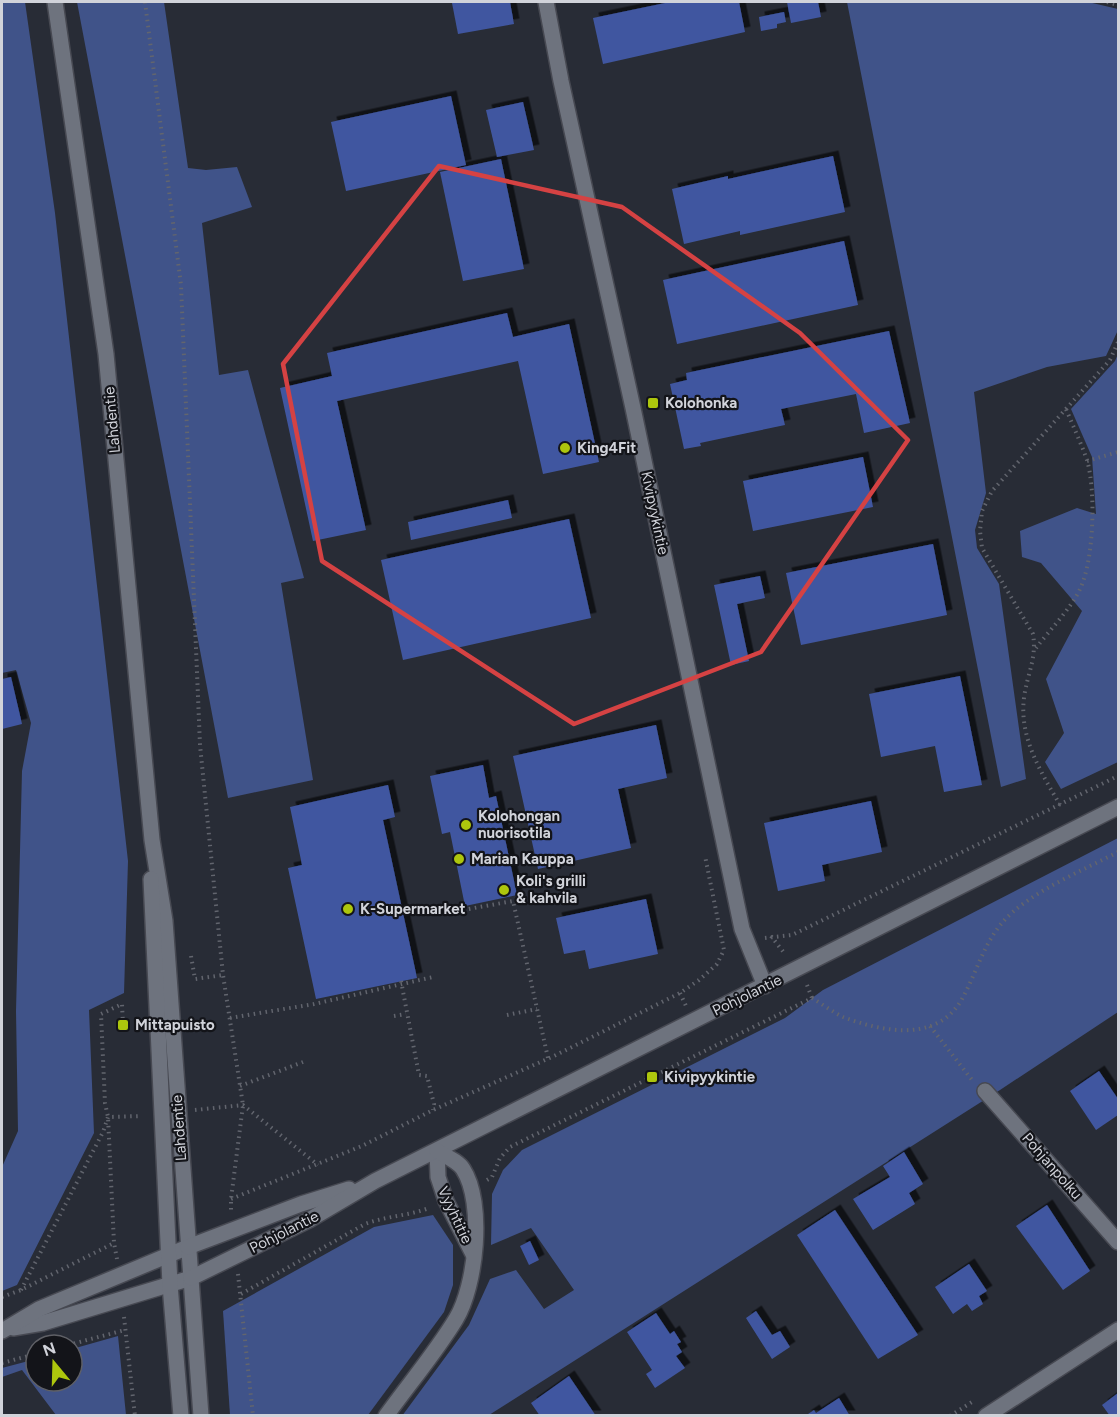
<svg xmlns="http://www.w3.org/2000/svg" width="1120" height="1417" viewBox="0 0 1120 1417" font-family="Figtree,sans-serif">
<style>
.green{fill:#405389}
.building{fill:#4057a0;filter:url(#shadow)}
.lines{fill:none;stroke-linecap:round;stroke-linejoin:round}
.street-casing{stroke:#474952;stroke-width:18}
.secondary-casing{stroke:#474952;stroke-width:18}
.path{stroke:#62656e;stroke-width:4;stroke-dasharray:1.5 4.5;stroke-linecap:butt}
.street{stroke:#6e737e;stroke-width:15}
.secondary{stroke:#6e737e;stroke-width:15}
.marked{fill:none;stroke:#d54243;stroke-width:4.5;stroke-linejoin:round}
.poi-dot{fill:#adc60d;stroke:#131419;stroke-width:2}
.labels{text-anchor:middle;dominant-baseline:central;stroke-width:4.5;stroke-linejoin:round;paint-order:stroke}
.poi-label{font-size:15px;font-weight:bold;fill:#d1d3da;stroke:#131419;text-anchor:start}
.street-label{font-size:15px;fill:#d1d3da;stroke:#131419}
</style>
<defs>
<filter id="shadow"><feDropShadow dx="5.5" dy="-5.5" stdDeviation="0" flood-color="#0009"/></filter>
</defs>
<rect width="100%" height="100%" fill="#282c36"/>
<!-- green -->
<g class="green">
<path d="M2,2H25L55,213L128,861L124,993L89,1010L94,1133L17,1285L2,1291V1167L18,1131L16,1011L22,771L31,723L16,670L2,673Z"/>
<path d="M77,2H164L188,168L206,170L237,167L252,207L202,223L219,375L248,370L304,578L281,583L313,780L228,798Z"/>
<path d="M847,2H1088L1118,9V330L1106,356L1047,367L974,392L986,493L975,530L977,548L999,584L1026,779L1001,787Z"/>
<path d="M1118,354V762L1061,789L1045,762L1064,733L1046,679L1082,611L1041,563L1022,557L1020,531L1077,508L1096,514L1092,457L1071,409L1115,361Z"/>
<path d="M1118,838V1012L1000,1090L489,1415L402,1416L469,1325L490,1279L516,1270L544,1309L574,1290L531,1228L491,1245L492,1194L503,1170L522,1150L785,1018L823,990Z"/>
<path d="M433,1215L453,1245V1285L444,1312L368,1415H230L223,1311L374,1227Z"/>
<path d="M118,1336L126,1415H56L22,1370L2,1377V1368L36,1359V1381H72V1349Z"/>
</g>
<!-- building -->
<g class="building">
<path d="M458,2H510L514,24L458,34L452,3Z"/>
<path d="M670,2H739L745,32L603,64L593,18Z"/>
<path d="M787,2H818L821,17L791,23Z"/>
<path d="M784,12L786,22L777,24V28L761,31L759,17Z"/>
<path d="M451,96L466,165L346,191L331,122Z"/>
<path d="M523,102L534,150L497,157L486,110Z"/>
<path d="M833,156L845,212L740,235V231L684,244L672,189L728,176V179Z"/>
<path d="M501,159L524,269L463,281L440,172Z"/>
<path d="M844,241L858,305L677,344L663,280Z"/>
<path d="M507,313L513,337L569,324L599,462L543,474L518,361L337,401L366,530L313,541L280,388L332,376L327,353Z"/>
<path d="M889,331L910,423L864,433L856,394L781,409L785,425L700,443L701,446L684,449L670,384L687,380L686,373Z"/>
<path d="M863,457L873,507L753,531L743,481Z"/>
<path d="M508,500L512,518L411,540L408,522Z"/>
<path d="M569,519L591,618L403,660L381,560Z"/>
<path d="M933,544L947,615L801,645L786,573Z"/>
<path d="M760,576L765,598L737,604L749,661L731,665L714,585Z"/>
<path d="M960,676L982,785L944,792L935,746L881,757L869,694Z"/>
<path d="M11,677L22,724L2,729V679Z"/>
<path d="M656,725L667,778L618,789L631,848L538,869L513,756Z"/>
<path d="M483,765L489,798L496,796L517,895L465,906L450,832L442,834L430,776Z"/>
<path d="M388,785L395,817L383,820L417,978L316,999L288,868L302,865L290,807Z"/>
<path d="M871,801L882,852L822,865L825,881L778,891L764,823Z"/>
<path d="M646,899L658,954L589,969L585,950L564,954L556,918Z"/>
<path d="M1099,1071L1118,1099V1115L1096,1130L1070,1091Z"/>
<path d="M904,1152L923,1184L909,1193L915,1204L873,1230L853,1199L890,1177L883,1166Z"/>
<path d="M1047,1205L1090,1271L1063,1290L1016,1226Z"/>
<path d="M835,1210L918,1335L878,1359L797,1235Z"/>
<path d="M530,1241L539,1260L529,1265L520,1246Z"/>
<path d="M969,1264L987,1291L979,1296L983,1304L972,1311L967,1304L953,1314L935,1287Z"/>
<path d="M756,1311L772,1335L780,1331L790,1347L772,1359L746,1318Z"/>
<path d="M656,1313L670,1334L674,1331L681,1342L677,1344L682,1352L676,1356L685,1368L655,1388L646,1374L652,1370L627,1332Z"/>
<path d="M569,1376L596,1416H540L531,1403Z"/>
<path d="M1118,1393V1416H1110L1102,1405Z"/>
<path d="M839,1398L850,1416H805L814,1410L816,1413Z"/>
</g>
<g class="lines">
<defs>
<g id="street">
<path d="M546,2L561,81L633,408L742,929L765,986"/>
<path d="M985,1091L1118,1242"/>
<path d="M13,1328L43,1323L191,1278"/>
<path d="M2,1331L39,1309L188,1247"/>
</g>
<g id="secondary">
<path d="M55,2L106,354L152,840L165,921L201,1416"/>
<path d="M151,879L170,1285L181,1416"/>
<path d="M437,1151L438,1177L446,1201L473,1254"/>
<path d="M188,1247L301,1204L349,1189"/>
<path d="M191,1278L309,1220L375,1181L1118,807"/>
<path d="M386,1416C409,1384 436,1352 456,1319C476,1286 485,1203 463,1169C458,1161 445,1156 437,1151"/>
<path d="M986,1416L1118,1330"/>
</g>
</defs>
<!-- street casing -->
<use href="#street" class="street-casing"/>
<!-- secondary casing -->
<use href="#secondary" class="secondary-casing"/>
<!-- path -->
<g class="path">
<path d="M145,2L181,285L200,745L223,975L243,1105L231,1199V1213"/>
<path d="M1107,2L1118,5"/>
<path d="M1087,461L1118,452"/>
<path d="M1036,648C1049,631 1072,607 1080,589C1094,560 1096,491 1087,460C1081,443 1073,426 1066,409"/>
<path d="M1060,805C1041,772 1019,738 1024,698C1027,674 1037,659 1033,634L982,548L980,531L982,511L992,491L1110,360L1118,342"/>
<path d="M463,910L513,901L548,1058"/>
<path d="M771,936L785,954"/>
<path d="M765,938L792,935L1118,776"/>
<path d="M191,956L195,979L223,975"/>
<path d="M401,981L419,1075L427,1076L434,1104L433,1110"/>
<path d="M807,985L812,998"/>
<path d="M680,993L686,1006"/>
<path d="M507,1015L537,1009"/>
<path d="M394,1016L406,1014"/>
<path d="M230,1018L314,1004L433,977"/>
<path d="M930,1026L972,1080"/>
<path d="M240,1086L303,1062"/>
<path d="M195,1110L243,1105L318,1165"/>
<path d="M487,1180L492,1177L500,1158L510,1147L812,998C822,1004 833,1012 843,1017C883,1032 937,1043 962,999C976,974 983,945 1002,923C1027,893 1084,870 1118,852"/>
<path d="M231,1199L362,1146L433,1110L554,1056L680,993L699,980L717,964L724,950L705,856"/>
<path d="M117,1259L114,1243L108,1117L105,1103L101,1014L122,1004L123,1025"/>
<path d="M238,1274L253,1416"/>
<path d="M21,1290L103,1132L108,1117L142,1116"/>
<path d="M241,1294L365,1224C386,1216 408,1216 429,1208"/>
<path d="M2,1297L21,1290L114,1243"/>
<path d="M124,1317L135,1416"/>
<path d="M68,1345L125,1330"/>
<path d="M2,1363L36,1354"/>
<path d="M950,1416L972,1402"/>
</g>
<!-- street -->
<use href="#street" class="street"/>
<!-- secondary -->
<use href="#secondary" class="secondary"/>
</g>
<!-- marked area -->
<path class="marked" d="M439,166L622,207L800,333L908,440L761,652L574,724L322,561L283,364Z"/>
<!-- markers -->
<g class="poi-dot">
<rect x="647" y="397" width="12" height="12" rx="3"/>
<circle cx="565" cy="448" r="6"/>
<circle cx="466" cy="825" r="6"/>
<circle cx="459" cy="859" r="6"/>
<circle cx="504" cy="890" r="6"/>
<circle cx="348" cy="909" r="6"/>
<rect x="117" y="1019" width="12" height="12" rx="3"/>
<rect x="646" y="1071" width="12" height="12" rx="3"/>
</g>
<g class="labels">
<!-- poi labels -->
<g class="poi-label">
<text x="665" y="403">Kolohonka</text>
<text x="577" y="448">King4Fit</text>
<text x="478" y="816">Kolohongan<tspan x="478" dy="17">nuorisotila</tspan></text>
<text x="471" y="859">Marian Kauppa</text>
<text x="516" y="881">Koli's grilli<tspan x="516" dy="17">&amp; kahvila</tspan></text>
<text x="360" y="909">K-Supermarket</text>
<text x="135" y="1025">Mittapuisto</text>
<text x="664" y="1077">Kivipyykintie</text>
</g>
<!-- street labels -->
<g class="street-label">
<text transform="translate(112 420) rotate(-95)">Lahdentie</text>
<text transform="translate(655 513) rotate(78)">Kivipyykintie</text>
<text transform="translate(747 995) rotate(-26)">Pohjolantie</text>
<text transform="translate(179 1128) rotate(-94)">Lahdentie</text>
<text transform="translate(1052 1166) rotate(49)">Pohjanpolku</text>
<text transform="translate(455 1215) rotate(65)">Vyyhtitie</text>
<text transform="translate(284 1232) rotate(-27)">Pohjolantie</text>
</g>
</g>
<!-- border -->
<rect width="1120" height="1417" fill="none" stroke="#d1d3da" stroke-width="6"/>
<!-- north arrow -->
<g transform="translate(54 1363) rotate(341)"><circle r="28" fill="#131419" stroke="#5f6066" stroke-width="1.5"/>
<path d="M0-4.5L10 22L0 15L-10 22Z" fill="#adc60d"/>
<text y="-9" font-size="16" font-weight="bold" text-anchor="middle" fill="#d1d3da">N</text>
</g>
</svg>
